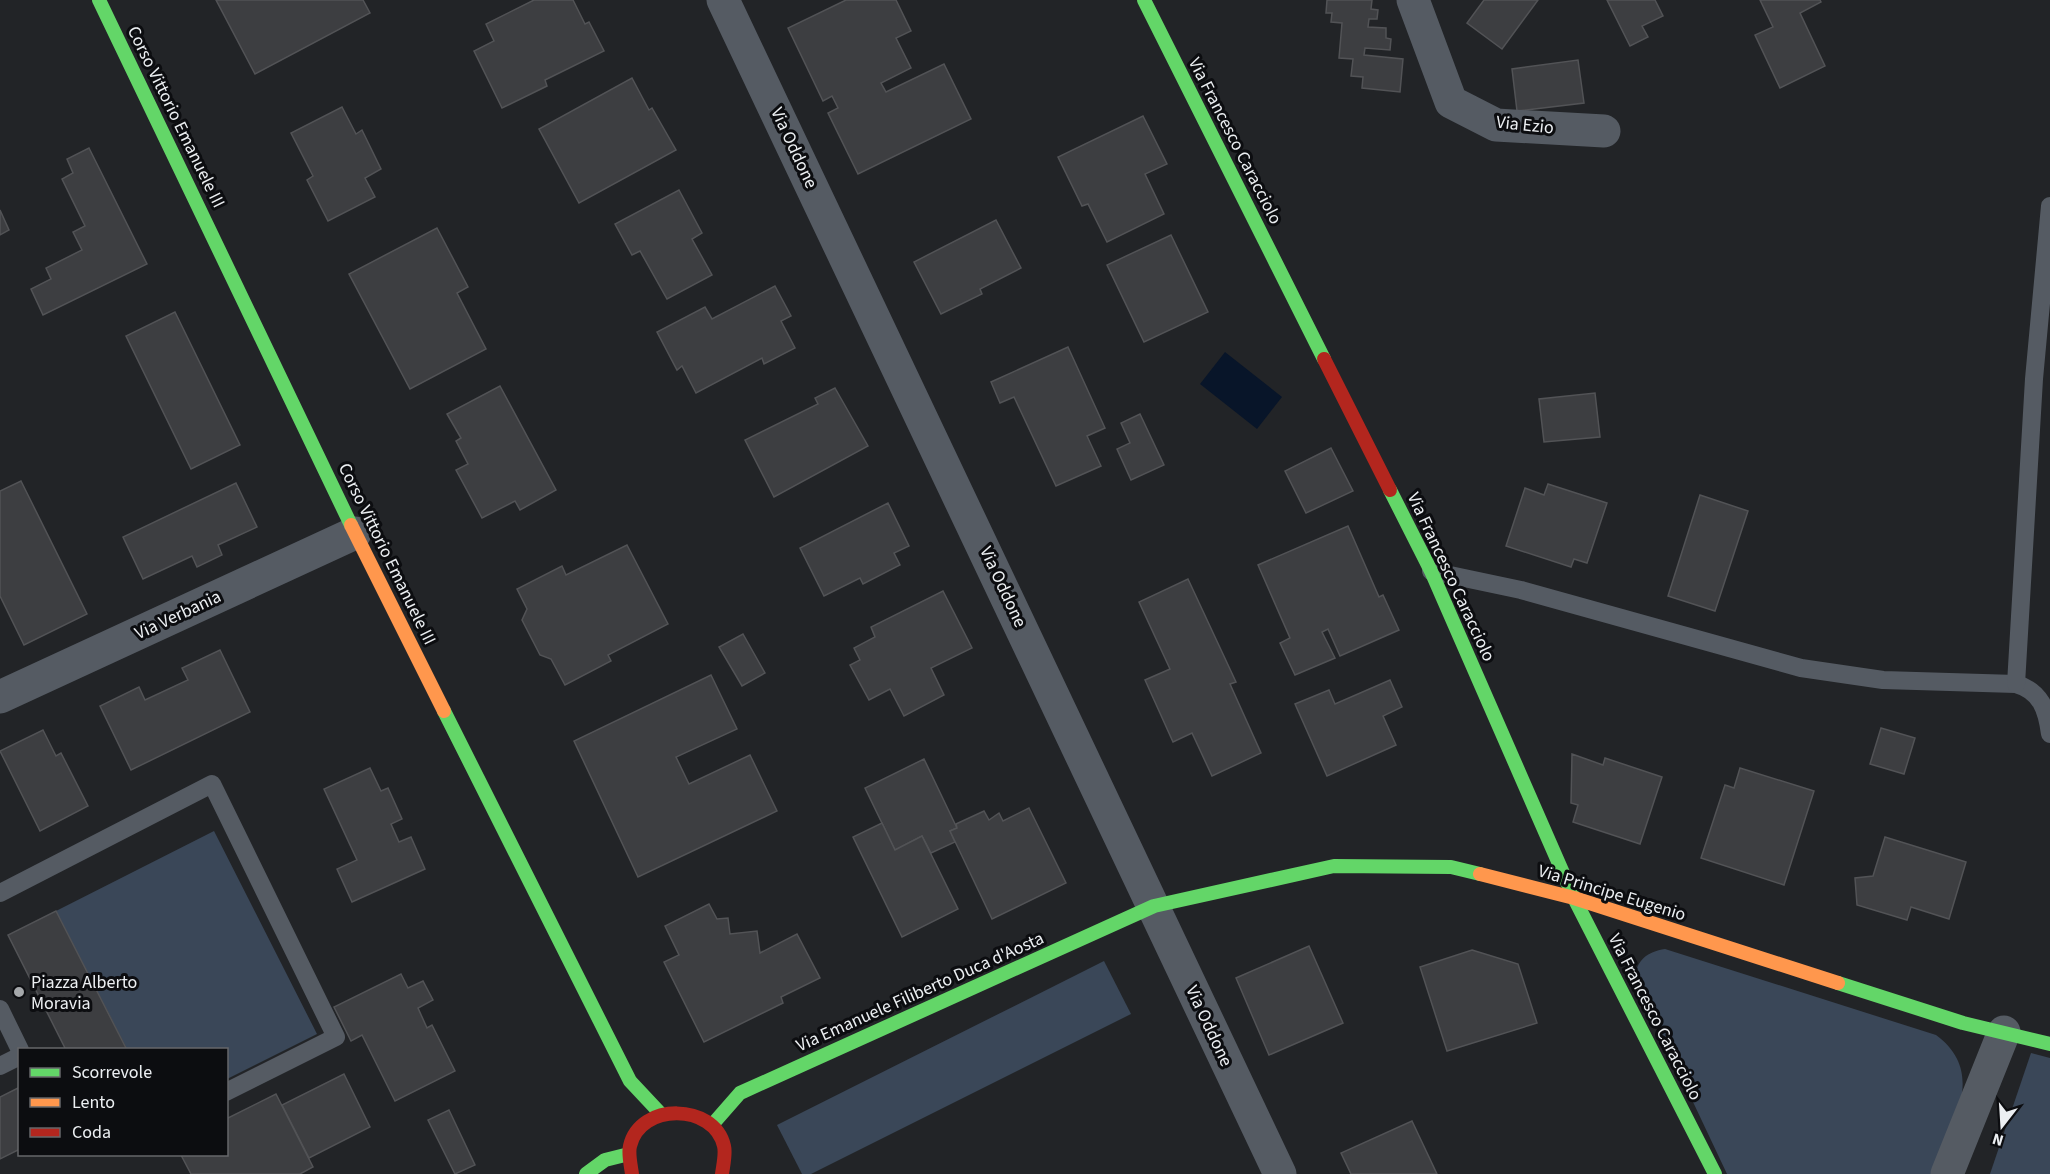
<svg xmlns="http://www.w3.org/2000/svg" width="2050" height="1174" viewBox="0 0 2050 1174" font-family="'Source Sans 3',sans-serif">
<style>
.green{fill:#3a4758}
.water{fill:#081529}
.building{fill:#3d3e41;stroke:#525356;stroke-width:1.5}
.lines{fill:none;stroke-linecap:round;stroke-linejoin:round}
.lane{stroke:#555b63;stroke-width:18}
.street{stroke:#555b63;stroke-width:33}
.fast{stroke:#63d668;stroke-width:14}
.slow{stroke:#ff974d;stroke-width:14}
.jam{stroke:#b3261e;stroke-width:14}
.poi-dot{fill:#a5a8ab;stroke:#0c0d10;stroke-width:2}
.labels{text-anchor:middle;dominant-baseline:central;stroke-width:6;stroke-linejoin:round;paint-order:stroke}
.street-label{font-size:18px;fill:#eceff2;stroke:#0c0d10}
.poi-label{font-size:18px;fill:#eceff2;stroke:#0c0d10;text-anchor:start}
</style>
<rect width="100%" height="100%" fill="#222427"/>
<!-- green -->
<g class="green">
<path d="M214,831L317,1034L227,1079L226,1050L127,1049L56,911Z"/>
<path d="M1665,949L1936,1035C1988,1073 1951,1127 1933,1174H1727L1635,979C1636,960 1647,952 1665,949Z"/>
<path d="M1104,961L1131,1014L811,1174H802L777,1125Z"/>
<path d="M2031,1053L2050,1058V1174H1990Z"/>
</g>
<!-- water -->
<path class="water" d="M1225,352L1282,397L1257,429L1200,384Z"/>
<!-- building -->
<g class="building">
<path d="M216,0H363L370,13L255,74Z"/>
<path d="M534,0H573L585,24L589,22L604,51L545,80L547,86L502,108L474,51L494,41L486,24Z"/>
<path d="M846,0H896L911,31L896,38L911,68L881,83L886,92L944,64L971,119L858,174L828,113L838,108L832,96L823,101L788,28Z"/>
<path d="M1327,0H1372L1371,9L1378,10L1377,19H1369L1368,27L1386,28V38L1391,39L1390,50L1365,48L1364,55L1403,59L1400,92L1362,88L1363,77L1351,76L1353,59L1339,58L1342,23L1331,22L1332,13H1326Z"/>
<path d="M1484,0H1538L1502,49L1467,23Z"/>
<path d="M1607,0H1655L1663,16L1642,26L1648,37L1630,46Z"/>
<path d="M1760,0H1820L1821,2L1800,13L1825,66L1780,88L1755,35L1773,27Z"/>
<path d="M1578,60L1584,103L1517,111L1512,69Z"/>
<path d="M632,78L649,110L652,108L676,150L579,203L539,129Z"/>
<path d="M342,107L356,134L362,130L381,169L365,178L375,197L328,221L307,180L313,176L291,133Z"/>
<path d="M1143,116L1167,164L1145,174L1164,214L1107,242L1088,204L1082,206L1058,157Z"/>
<path d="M89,148L147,264L43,315L31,289L51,279L46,268L82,250L73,232L85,226L62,179L73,173L67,159Z"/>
<path d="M679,190L702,233L692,239L712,275L667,299L640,251L632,255L615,224Z"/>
<path d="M0,210L9,230L0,235Z"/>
<path d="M996,220L1021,268L980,289L982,294L941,314L914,262Z"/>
<path d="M437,228L468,287L457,293L486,349L410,389L349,274Z"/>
<path d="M1171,235L1208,312L1144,342L1107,265Z"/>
<path d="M775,286L791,316L781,321L795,348L764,364L762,358L696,393L682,366L677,370L657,332L705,307L712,319Z"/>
<path d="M175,312L240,445L191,469L126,336Z"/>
<path d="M1068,347L1105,428L1087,436L1101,466L1056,486L1014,397L1000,403L991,382Z"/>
<path d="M500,386L556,490L520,510L515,501L482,518L456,470L468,464L456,441L461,438L447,414Z"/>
<path d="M835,388L868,446L774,497L745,440L818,404L815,398Z"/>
<path d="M1595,393L1600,437L1544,442L1539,399Z"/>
<path d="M1140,414L1164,465L1131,480L1117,449L1130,443L1121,423Z"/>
<path d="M1331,448L1353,491L1306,513L1285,471Z"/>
<path d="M21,481L87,614L24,645L0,596V491Z"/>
<path d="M236,483L257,527L218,545L222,555L197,567L192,556L143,579L123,537Z"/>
<path d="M1548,484L1607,503L1587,563L1574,559L1571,567L1506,546L1525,488L1544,495Z"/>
<path d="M1700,495L1748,511L1715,611L1668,596Z"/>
<path d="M888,503L909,546L894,553L900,565L863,584L860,578L824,596L800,548Z"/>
<path d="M1348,526L1379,597L1383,595L1399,630L1340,656L1328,629L1322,632L1335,658L1295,675L1280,643L1290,638L1258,565Z"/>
<path d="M627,545L668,624L608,655L611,661L565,685L551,659L540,655L522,620L527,609L517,589L562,566L566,575Z"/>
<path d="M1188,579L1236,682L1230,684L1261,753L1212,776L1192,733L1173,742L1145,680L1170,669L1139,602Z"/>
<path d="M943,591L972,648L931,668L944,695L904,716L890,689L869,700L850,665L860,660L854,648L875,637L871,627Z"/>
<path d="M743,634L765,673L742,686L719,647Z"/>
<path d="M220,650L250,712L131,770L100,706L139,687L145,700L188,680L182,668Z"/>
<path d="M711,675L737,729L676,757L689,784L750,755L777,811L638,877L574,741Z"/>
<path d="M1390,680L1402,707L1383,716L1396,745L1327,776L1295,704L1329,690L1335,704Z"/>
<path d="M1881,728L1915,738L1904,774L1870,764Z"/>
<path d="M43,730L56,756L61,753L88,806L40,831L0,751Z"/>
<path d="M1572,754L1603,765L1605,758L1662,777L1640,844L1573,822L1578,805L1571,803Z"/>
<path d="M924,759L957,828L950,831L955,842L931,853L922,836L895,850L865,788Z"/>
<path d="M370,768L381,791L388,788L402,819L391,824L399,842L411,837L425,869L352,902L337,869L357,860L324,789Z"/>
<path d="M1740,768L1814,791L1784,885L1701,858L1725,785L1734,788Z"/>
<path d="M1029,808L1066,883L992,919L950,831L957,828L956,824L984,811L989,820L999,813L1003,821Z"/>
<path d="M882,823L895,850L922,836L958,909L902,937L853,837Z"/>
<path d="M1885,837L1966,862L1949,919L1911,907L1907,920L1857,905L1855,878L1873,876Z"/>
<path d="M709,904L717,919L728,918L730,934L757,931L760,953L797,934L820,978L781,997L783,1003L704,1042L664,962L679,955L665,926Z"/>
<path d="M56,911L127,1050H66L8,935Z"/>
<path d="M1309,946L1343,1023L1269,1055L1236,978Z"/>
<path d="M1472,950L1518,964L1537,1023L1447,1051L1420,967Z"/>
<path d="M401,974L408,988L423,981L433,1000L418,1008L427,1028L432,1025L455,1071L395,1101L362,1035L351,1041L334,1007Z"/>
<path d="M344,1074L370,1127L309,1158L282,1105Z"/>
<path d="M20,1087V1149L0,1159V1097Z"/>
<path d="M276,1094L313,1167L300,1174H191L181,1155L226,1154V1119Z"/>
<path d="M449,1110L475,1165L455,1174L428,1120Z"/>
<path d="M1412,1121L1437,1174H1351L1341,1153Z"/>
</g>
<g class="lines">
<!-- lane -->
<g class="lane">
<path d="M1431,571L1521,590L1801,668L1883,680L2016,684C2041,691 2047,710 2050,734"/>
<path d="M2016,684L2034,379L2050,206"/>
<path d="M0,893L212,784L336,1037L226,1092"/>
<path d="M0,1009L20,1050"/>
<path d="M0,1066L20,1056"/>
</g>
<!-- street -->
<g class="street">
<path d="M723,0L1280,1174"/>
<path d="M1413,0L1451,102L1496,125L1604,131"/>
<path d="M0,697L355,533"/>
<path d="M1947,1174L2004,1032"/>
</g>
<!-- fast -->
<g class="fast">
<path d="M99,0L351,525"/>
<path d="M1144,0L1324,359"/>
<path d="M1390,490L1431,571L1574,898L1715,1174"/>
<path d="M444,711L630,1081L660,1113"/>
<path d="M1838,983L1963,1023L2050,1044"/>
<path d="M712,1125L740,1093L1154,906L1334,866L1451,867L1480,874"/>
<path d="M586,1174L605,1160L629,1154"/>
</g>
<!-- slow -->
<g class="slow">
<path d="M351,525L444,711"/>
<path d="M1480,874L1574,898L1838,983"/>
</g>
<!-- jam -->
<g class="jam">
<path d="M1324,359L1390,490"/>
<path d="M632,1174C631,1166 628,1154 630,1146C640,1102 714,1103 724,1146C726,1154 723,1166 722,1174"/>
</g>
</g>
<!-- markers -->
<circle class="poi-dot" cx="19" cy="992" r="6"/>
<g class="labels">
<!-- street labels -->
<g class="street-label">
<text transform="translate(176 117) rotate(64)">Corso Vittorio Emanuele III</text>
<text transform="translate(1525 125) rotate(6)">Via Ezio</text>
<text transform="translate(1235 141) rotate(63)">Via Francesco Caracciolo</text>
<text transform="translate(794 148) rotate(65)">Via Oddone</text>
<text transform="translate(387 554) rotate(64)">Corso Vittorio Emanuele III</text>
<text transform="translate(1451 577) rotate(65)">Via Francesco Caracciolo</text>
<text transform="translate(1003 587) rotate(65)">Via Oddone</text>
<text transform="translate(178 615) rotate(-25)">Via Verbania</text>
<text transform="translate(1612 893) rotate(17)">Via Principe Eugenio</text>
<text transform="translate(920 992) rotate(-24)">Via Emanuele Filiberto Duca d'Aosta</text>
<text transform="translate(1655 1017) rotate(63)">Via Francesco Caracciolo</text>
<text transform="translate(1209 1026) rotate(65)">Via Oddone</text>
</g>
<!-- poi labels -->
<g class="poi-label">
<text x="31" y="982">Piazza Alberto<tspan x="31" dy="21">Moravia</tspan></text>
</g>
</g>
<!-- legend -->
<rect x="18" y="1048" width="210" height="108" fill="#0c0d10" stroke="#66676a" stroke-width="1.5"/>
<rect x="30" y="1068" width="30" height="9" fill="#63d668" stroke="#66676a" stroke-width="1.5"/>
<text x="72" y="1078" font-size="18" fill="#eceff2">Scorrevole</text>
<rect x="30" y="1098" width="30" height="9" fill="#ff974d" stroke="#66676a" stroke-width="1.5"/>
<text x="72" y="1108" font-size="18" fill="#eceff2">Lento</text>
<rect x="30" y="1128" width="30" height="9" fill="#b3261e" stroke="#66676a" stroke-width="1.5"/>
<text x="72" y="1138" font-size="18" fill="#eceff2">Coda</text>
<!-- north arrow -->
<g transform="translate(2002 1126) rotate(197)" stroke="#0c0d10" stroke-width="4.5" paint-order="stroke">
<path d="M0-4.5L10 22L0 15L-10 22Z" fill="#eceff2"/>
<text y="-9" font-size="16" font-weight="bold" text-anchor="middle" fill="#eceff2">N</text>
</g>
</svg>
